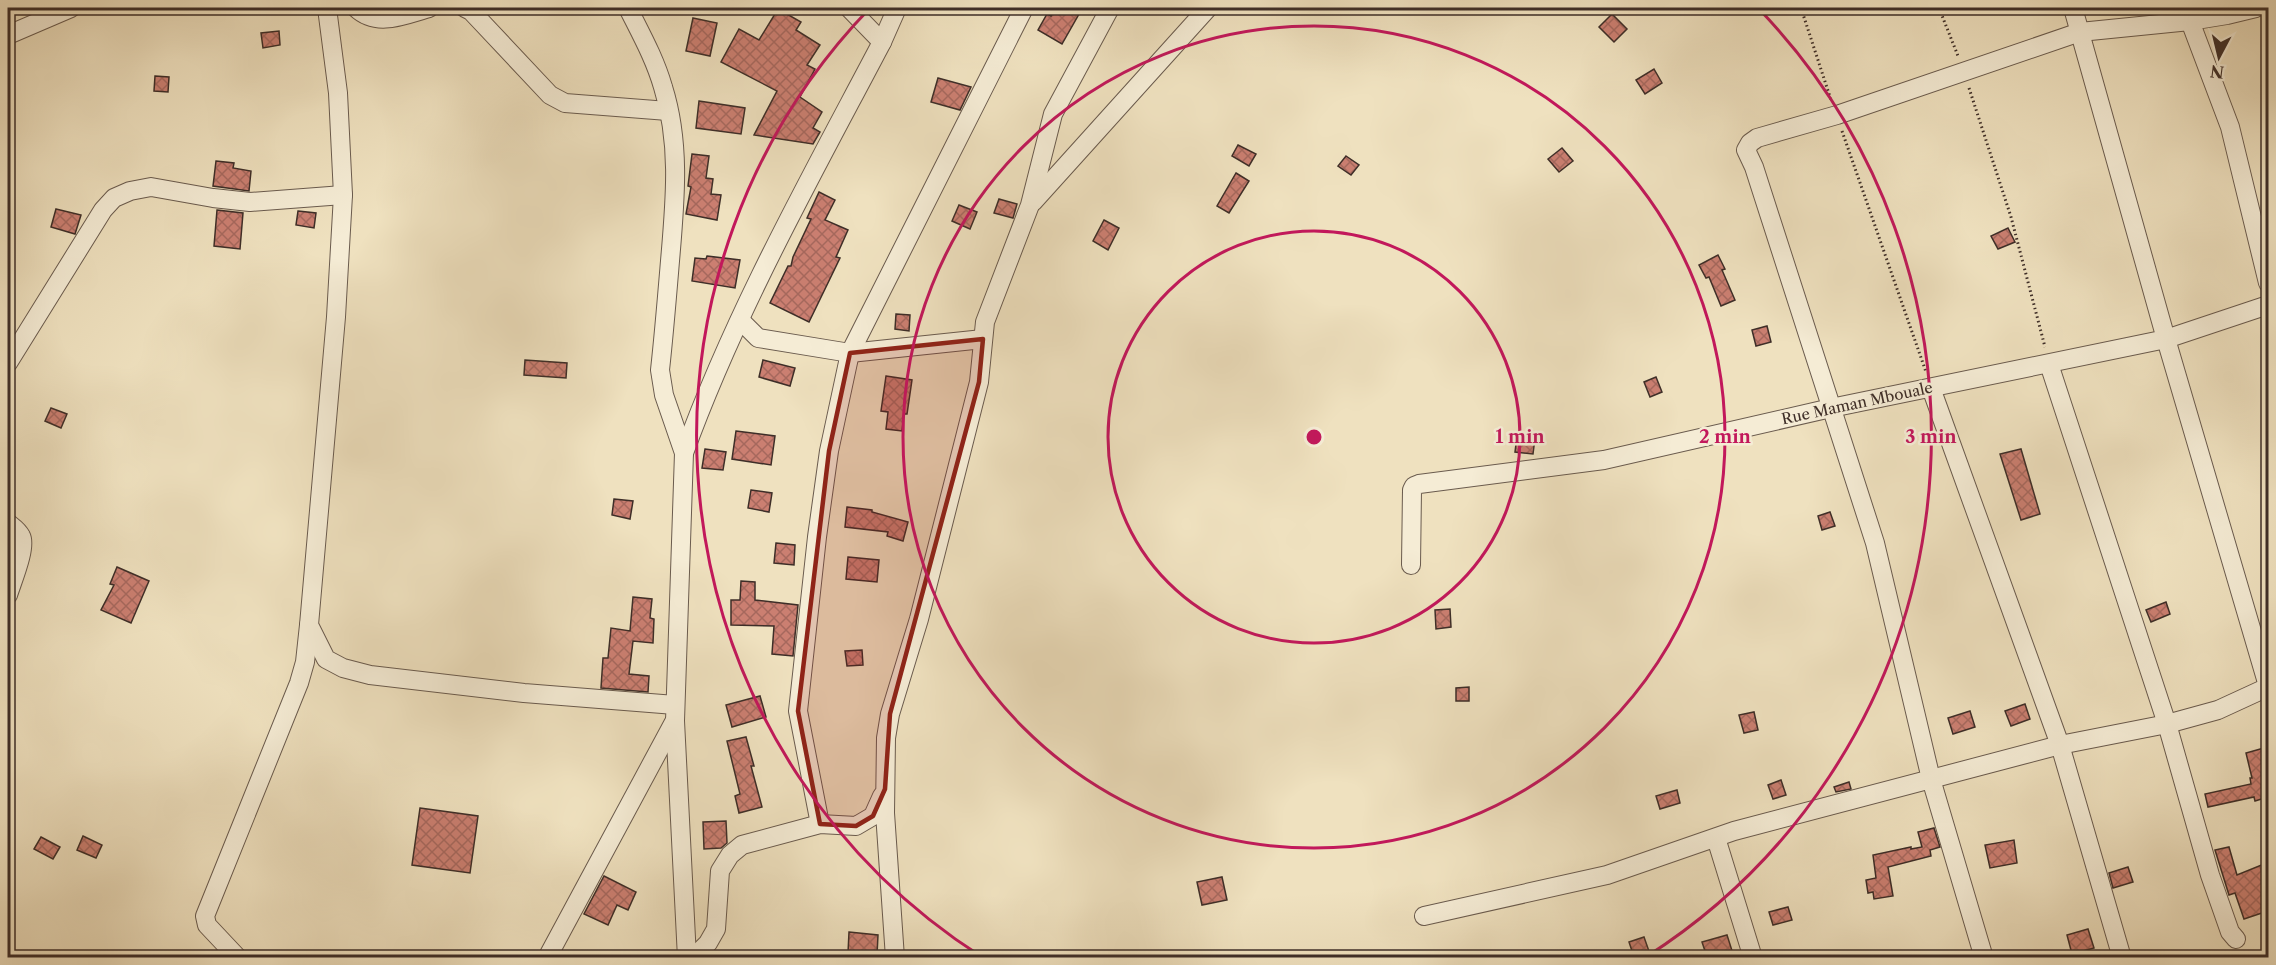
<svg xmlns="http://www.w3.org/2000/svg" width="2276" height="965" viewBox="0 0 2276 965" font-family="'Libre Caslon Text',serif">
<style>
.building{fill:url(#building-cross-hatch);stroke:#3e2e28;stroke-width:1.5}
.lines{fill:none;stroke-linecap:round;stroke-linejoin:round}
.street-casing{stroke:#6a5b4e;stroke-width:20}
.path{stroke:#3e2e28;stroke-width:3;stroke-dasharray:1.5 3;stroke-linecap:butt}
.street{stroke:#f5ecd5;stroke-width:18}
.marked{fill:#8f2418;fill-opacity:0.2;stroke:#8f2418;stroke-width:4.5;stroke-linejoin:round}
.ring{fill:none;stroke:#c2185b;stroke-width:3}
.labels{text-anchor:middle;dominant-baseline:central;stroke-width:5;stroke-linejoin:round;paint-order:stroke}
.street-label{font-size:15px;fill:#3e2e28;stroke:#f5ecd5}
.centre{fill:#c2185b;stroke:#f5ecd5;stroke-width:3}
.ring-label{font-size:18px;text-anchor:middle;font-weight:bold;fill:#c2185b;stroke:#f5ecd5;stroke-width:5;stroke-linejoin:round;paint-order:stroke}
</style>
<defs>
<pattern id="building-cross-hatch" width="8" height="8" patternUnits="userSpaceOnUse" patternTransform="scale(1.5)"><rect width="8" height="8" fill="#cb7f71"/><path d="M0 0l8 8M0 8l8-8" fill="none" stroke="#a6685d"/></pattern>
</defs>
<rect width="100%" height="100%" fill="#efe1bf"/>
<filter id="stains"><feTurbulence type="fractalNoise" baseFrequency=".00333" numOctaves="4"/><feColorMatrix values="0 0 0 0 .2 0 0 0 0 .09 0 0 0 0 .02 0 0 0 .5 -.17"/></filter>
<radialGradient id="worn" r=".72"><stop offset=".6" stop-color="#630" stop-opacity="0"/><stop offset="1" stop-color="#630" stop-opacity=".3"/></radialGradient>
<!-- building -->
<g class="building">
<path d="M1056,8H1066L1079,14L1062,44L1038,30L1047,14L1051,16Z"/>
<path d="M778,9L801,22L796,30L820,45L807,65L815,69L800,97L822,112L813,128L820,132L813,144L754,135L777,91L721,62L739,29L759,40Z"/>
<path d="M1612,14L1627,29L1614,42L1599,27Z"/>
<path d="M693,18L717,23L710,56L686,51Z"/>
<path d="M279,31L280,45L263,48L261,33Z"/>
<path d="M1654,69L1662,83L1645,94L1636,80Z"/>
<path d="M155,76L169,77L168,92L154,91Z"/>
<path d="M938,78L971,87L960,110L931,102Z"/>
<path d="M699,101L745,108L741,134L696,128Z"/>
<path d="M1238,145L1256,154L1249,166L1232,156Z"/>
<path d="M1562,148L1573,161L1559,172L1548,159Z"/>
<path d="M692,154L709,156L706,178L713,179L711,194L721,195L717,220L686,214L691,187L688,186Z"/>
<path d="M1346,156L1359,165L1351,175L1338,166Z"/>
<path d="M216,161L234,163L233,168L251,171L249,191L213,186Z"/>
<path d="M1236,173L1249,181L1229,213L1217,206Z"/>
<path d="M819,192L835,200L825,220L848,230L836,257L840,258L809,322L770,303L788,266H791L793,257L811,219L807,218Z"/>
<path d="M999,199L1017,204L1013,218L994,213Z"/>
<path d="M959,205L977,212L970,229L952,221Z"/>
<path d="M56,209L81,215L75,234L51,227Z"/>
<path d="M217,210L243,213L240,249L214,246Z"/>
<path d="M298,211L316,213L314,228L296,225Z"/>
<path d="M1104,220L1119,228L1108,250L1093,241Z"/>
<path d="M2008,228L2015,242L1998,249L1991,236Z"/>
<path d="M1718,255L1725,269L1722,270L1735,300L1721,306L1709,277L1706,278L1699,265Z"/>
<path d="M707,256L740,260L735,288L692,281L695,258L706,259Z"/>
<path d="M896,314L910,315L909,331L895,329Z"/>
<path d="M1767,326L1771,342L1756,346L1752,330Z"/>
<path d="M525,360L567,363L566,378L524,375Z"/>
<path d="M763,360L795,368L790,386L759,377Z"/>
<path d="M886,376L912,380L907,414H904L902,431L886,429L888,412L881,411Z"/>
<path d="M1656,377L1662,392L1650,397L1644,382Z"/>
<path d="M51,408L67,414L61,428L45,421Z"/>
<path d="M736,431L775,436L771,465L732,459Z"/>
<path d="M1517,436L1535,438L1533,454L1515,452Z"/>
<path d="M705,449L726,452L723,470L702,468Z"/>
<path d="M2021,449L2040,514L2021,520L2000,454Z"/>
<path d="M751,490L772,493L769,512L748,508Z"/>
<path d="M614,499L633,501L630,519L612,515Z"/>
<path d="M847,507L872,510V512L908,522L903,541L887,536L888,532L845,527Z"/>
<path d="M1830,512L1835,526L1822,530L1818,516Z"/>
<path d="M776,543L795,545L794,565L774,563Z"/>
<path d="M848,557L879,560L877,582L846,579Z"/>
<path d="M117,567L149,581L131,623L101,610L114,585L110,584Z"/>
<path d="M741,581L755,582V600L798,605L793,656L772,654L774,626L731,625V600H740Z"/>
<path d="M633,597L652,599L650,618L654,619L653,643L633,641L629,674L649,676L648,692L601,688L603,658H608L611,628L630,631Z"/>
<path d="M2166,602L2170,614L2151,622L2146,610Z"/>
<path d="M1450,609L1451,627L1436,629L1435,610Z"/>
<path d="M862,650L863,665L847,666L845,651Z"/>
<path d="M1469,687V701H1456V688Z"/>
<path d="M760,696L766,717L732,727L726,705Z"/>
<path d="M2025,704L2030,719L2011,726L2005,711Z"/>
<path d="M1970,711L1975,727L1953,734L1948,718Z"/>
<path d="M1754,712L1758,730L1744,733L1739,715Z"/>
<path d="M746,737L754,766H751L762,807L739,813L735,796L740,794L727,741Z"/>
<path d="M2264,748L2268,766V797L2255,801L2254,797L2208,807L2205,794L2251,784L2250,778H2252L2246,753Z"/>
<path d="M1781,780L1786,795L1773,799L1768,785Z"/>
<path d="M1849,782L1851,789L1836,792L1834,787Z"/>
<path d="M1677,790L1680,803L1660,809L1656,796Z"/>
<path d="M420,808L478,816L470,873L412,865Z"/>
<path d="M726,821L727,843L721,848L704,849L703,822Z"/>
<path d="M1934,828L1940,847L1930,850L1931,856L1888,867L1893,896L1874,899L1873,892L1868,893L1866,880L1876,878L1873,855L1911,847V849L1922,847L1918,832Z"/>
<path d="M83,836L102,845L96,858L77,850Z"/>
<path d="M41,837L60,847L53,859L34,849Z"/>
<path d="M2014,840L2017,863L1990,868L1985,845Z"/>
<path d="M2229,847L2237,875L2264,864L2268,876V911L2244,919L2235,893L2229,895L2215,850Z"/>
<path d="M2128,867L2133,882L2113,888L2109,873Z"/>
<path d="M604,876L636,892L628,910L617,905L608,925L584,914Z"/>
<path d="M1222,877L1227,900L1202,905L1197,882Z"/>
<path d="M1788,907L1792,920L1773,925L1769,912Z"/>
<path d="M2088,929L2094,948L2072,954L2067,935Z"/>
<path d="M849,932L878,935L877,955L848,953Z"/>
<path d="M1727,935L1734,957H1707L1702,942Z"/>
<path d="M1644,937L1651,957H1634L1629,942Z"/>
</g>
<g class="lines">
<defs>
<g id="street">
<path d="M327,8L338,93L343,195L336,317L309,625L326,659L343,668L370,675L524,693L675,705"/>
<path d="M356,8C377,28 404,15 429,8"/>
<path d="M465,8L471,11L550,95L565,103L668,111"/>
<path d="M628,8C641,34 655,59 663,87C681,144 675,202 670,261C667,297 664,334 660,370L664,395L684,453L675,721L687,958"/>
<path d="M849,8L882,42"/>
<path d="M2073,8L2166,339L2268,686"/>
<path d="M2190,21L2230,127L2268,283"/>
<path d="M8,35L71,8"/>
<path d="M1033,202L1208,8"/>
<path d="M740,320L758,338L850,353L983,339"/>
<path d="M8,363L103,210L114,198L130,191L151,187L213,198L250,202L343,195"/>
<path d="M2049,364L2167,724L2210,875L2230,932L2236,939"/>
<path d="M1931,388L2060,745L2122,958"/>
<path d="M684,453C736,310 811,177 882,42L897,8"/>
<path d="M8,523C13,527 18,530 21,536C27,547 12,582 8,595"/>
<path d="M1411,565L1412,490L1414,486L1419,484L1604,460L1831,408L2166,339L2268,305"/>
<path d="M820,824L798,711L817,537L829,451L850,353L1024,8"/>
<path d="M1716,838L1753,958"/>
<path d="M1424,916L1607,875L1734,831L2060,745L2167,724L2218,710L2268,687"/>
<path d="M238,958L207,925L205,916L299,683L305,662L309,625"/>
<path d="M547,958L674,722"/>
<path d="M693,958L708,943L716,929L720,871L730,855L742,845L820,824L856,826L873,816L882,796"/>
<path d="M895,958L885,813L886,738L890,714L919,619L979,382L985,322L1030,205L1053,114L1110,8"/>
<path d="M1984,958L1931,779L1875,543L1754,167L1746,150L1750,143L1757,138L1837,115L2080,32L2190,21L2227,15L2256,8"/>
</g>
</defs>
<!-- street casing -->
<use href="#street" class="street-casing"/>
<!-- path -->
<g class="path">
<path d="M1801,8L1831,100"/>
<path d="M1939,8L1958,56"/>
<path d="M1969,88L2011,217L2045,347"/>
<path d="M1842,131L1926,372"/>
</g>
<!-- street -->
<use href="#street" class="street"/>
</g>
<!-- marked area -->
<path class="marked" d="M983,339L979,382L890,714L885,789L873,816L856,826L820,824L798,711L829,451L850,353Z"/>
<!-- distance rings -->
<g class="ring">
<circle cx="1314" cy="437" r="206"/>
<circle cx="1314" cy="437" r="411"/>
<path d="M982 957A617 617 0 0 1 870 8M1758 8A617 617 0 0 1 1646 957"/>
</g>
<g class="labels">
<!-- street labels -->
<g class="street-label">
<text transform="translate(1857 403) rotate(-12)">Rue Maman Mbouale</text>
</g>
</g>
<circle cx="1314" cy="437" r="9" class="centre"/>
<g class="ring-label">
<text x="1520" y="443">1 min</text>
<text x="1725" y="443">2 min</text>
<text x="1931" y="443">3 min</text>
</g>
<!-- margin -->
<rect width="2276" height="965" fill="none" stroke="#efe1bf" stroke-width="30"/>
<rect x="9" y="9" width="2258" height="947" fill="none" stroke="#3e2e28" stroke-width="3"/>
<rect x="15" y="15" width="2246" height="935" fill="none" stroke="#3e2e28" stroke-width="1.5"/>
<!-- north arrow -->
<g transform="translate(2219 57) rotate(187)" stroke="#f5ecd5" stroke-width="4.5" paint-order="stroke">
<path d="M0-4.5L10 22L0 15L-10 22Z" fill="#3e2e28"/>
<text y="-9" font-size="16" font-weight="bold" text-anchor="middle" fill="#3e2e28">N</text>
</g>
<rect width="100%" height="100%" filter="url(#stains)"/>
<rect width="100%" height="100%" fill="url(#worn)"/>
</svg>
